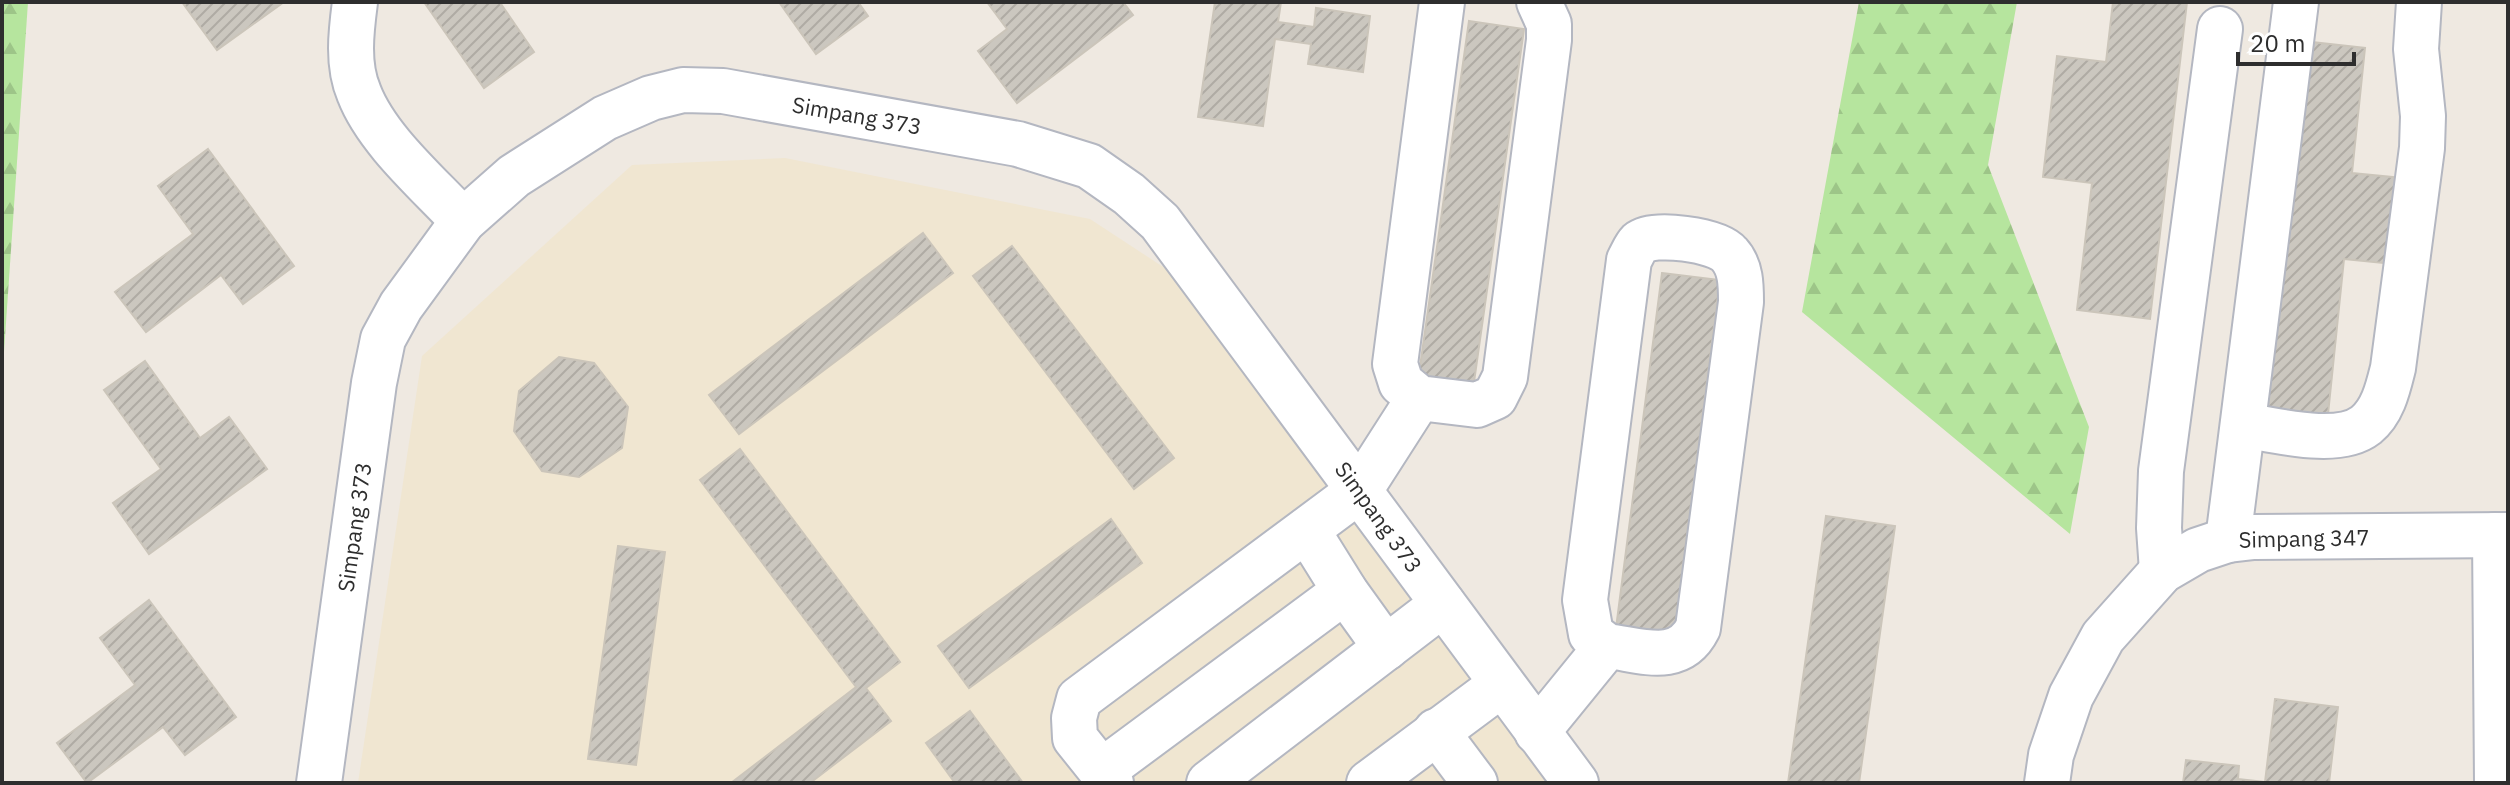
<svg xmlns="http://www.w3.org/2000/svg" width="2510" height="785" viewBox="0 0 2510 785" font-family="'IBM Plex Sans',sans-serif">
<style>
.education{fill:#f0e6d1}
.forest{fill:url(#forest-firs)}
.building{fill:url(#building-hatch);stroke:#cbc5ba;stroke-width:2}
.lines{fill:none;stroke-linecap:round;stroke-linejoin:round}
.minor-casing{stroke:#b4b7c1;stroke-width:48}
.minor{stroke:#fff;stroke-width:44}
.labels{text-anchor:middle;dominant-baseline:central;stroke-width:7;stroke-linejoin:round;paint-order:stroke}
.street-label{font-size:22px;fill:#2e2e2e;stroke:#fff}
</style>
<defs>
<pattern id="forest-firs" width="22" height="20" patternUnits="userSpaceOnUse" patternTransform="scale(2)"><rect width="22" height="20" fill="#b6e59e"/><path d="M5 1l3.5 6h-7zM16 11l3.5 6h-7z" fill="#9dc588"/></pattern>
<pattern id="building-hatch" width="6" height="6" patternUnits="userSpaceOnUse" patternTransform="scale(2)"><rect width="6" height="6" fill="#cbc7bf"/><path d="M-1 1l2-2M0 6l6-6M5 7l2-2" fill="none" stroke="#afaba4"/></pattern>
</defs>
<rect width="100%" height="100%" fill="#efe9e1"/>
<!-- education -->
<path class="education" d="M785,158L1090,219L1177,276L1551,783H358L422,356L632,165Z"/>
<!-- forest -->
<g class="forest">
<path d="M2,2H28L2,381Z"/>
<path d="M1859,2H2017L1988,165L2089,427L2070,534L1802,312Z"/>
</g>
<!-- building -->
<g class="building">
<path d="M182,2H284L217,50Z"/>
<path d="M424,2H504L501,4L534,52L484,88Z"/>
<path d="M779,2H858L868,16L816,54Z"/>
<path d="M987,2H1123L1133,15L1017,103L978,51L1007,29Z"/>
<path d="M1215,2H1281L1278,22L1314,27L1316,8L1370,16L1363,72L1308,64L1311,44L1275,39L1263,126L1198,117Z"/>
<path d="M2113,2H2187L2150,319L2077,310L2092,183L2043,177L2057,56L2106,62Z"/>
<path d="M1469,21L1524,29L1473,389L1418,381Z"/>
<path d="M2294,40L2365,48L2352,173L2402,178L2393,264L2344,259L2327,424L2255,417Z"/>
<path d="M208,149L294,266L243,304L221,275L146,332L115,292L193,234L158,186Z"/>
<path d="M923,233L953,273L739,434L709,395Z"/>
<path d="M1012,246L1174,458L1134,489L973,276Z"/>
<path d="M1662,273L1720,280L1673,643L1615,636Z"/>
<path d="M559,357L594,363L628,407L622,448L579,477L542,471L514,431L519,391Z"/>
<path d="M145,361L200,438L229,417L267,469L149,554L113,503L161,469L104,390Z"/>
<path d="M740,449L900,662L866,688L891,721L810,783H731L856,687L700,480Z"/>
<path d="M1826,516L1895,526L1859,783H1788Z"/>
<path d="M1111,519L1142,563L969,688L938,646Z"/>
<path d="M618,546L665,552L636,765L588,759Z"/>
<path d="M149,600L236,717L185,755L163,727L87,783L57,743L135,685L100,638Z"/>
<path d="M2275,699L2338,707L2329,783H2183L2186,760L2239,766L2238,779L2265,782Z"/>
<path d="M970,711L1023,783H955L926,743Z"/>
</g>
<g class="lines">
<defs>
<g id="minor">
<path d="M355,2C351,32 347,65 359,93C377,140 429,184 463,221"/>
<path d="M1442,2L1395,364L1401,383L1419,398L1477,405L1495,397L1505,377L1549,40V24L1539,2"/>
<path d="M2243,425C2276,430 2338,447 2366,425C2383,411 2388,388 2393,368L2422,148L2423,116L2416,49L2419,2"/>
<path d="M1307,530L1345,591L1386,648"/>
<path d="M2495,535L2497,783"/>
<path d="M2228,540L2296,2"/>
<path d="M2162,571L2159,528L2161,471L2220,29"/>
<path d="M1436,731L1475,783"/>
<path d="M1537,732L1607,646C1642,650 1679,666 1698,628L1741,302C1741,285 1741,267 1729,254C1717,240 1653,231 1639,243C1635,247 1632,255 1629,260L1585,600L1591,634L1607,646"/>
<path d="M1102,771L1345,591"/>
<path d="M319,783L374,383L383,339L401,306L463,221L514,176L605,118L651,98L683,90L723,91L1018,144L1089,166L1129,194L1160,222L1576,783"/>
<path d="M1111,783L1075,738L1074,718L1079,699L1360,490L1419,398"/>
<path d="M1209,783L1443,604"/>
<path d="M1369,783L1502,684"/>
<path d="M2047,783L2051,755L2071,696L2103,637L2162,571L2198,550L2228,540L2254,537L2508,535"/>
</g>
</defs>
<!-- minor casing -->
<use href="#minor" class="minor-casing"/>
<!-- minor -->
<use href="#minor" class="minor"/>
</g>
<g class="labels">
<!-- street labels -->
<g class="street-label">
<text transform="translate(857 115) rotate(10)">Simpang 373</text>
<text transform="translate(1379 517) rotate(54)">Simpang 373</text>
<text transform="translate(354 527) rotate(-82)">Simpang 373</text>
<text transform="translate(2304 538) rotate(-1)">Simpang 347</text>
</g>
</g>
<!-- border -->
<rect width="2510" height="785" fill="none" stroke="#2e2e2e" stroke-width="8"/>
<!-- scale -->
<path d="M2238 52v12h116v-12" fill="none" stroke="#2e2e2e" stroke-width="4"/>
<text x="2250" y="52" font-size="24" fill="#2e2e2e" stroke="#ffffff" stroke-width="6" paint-order="stroke">20 m</text>
</svg>
